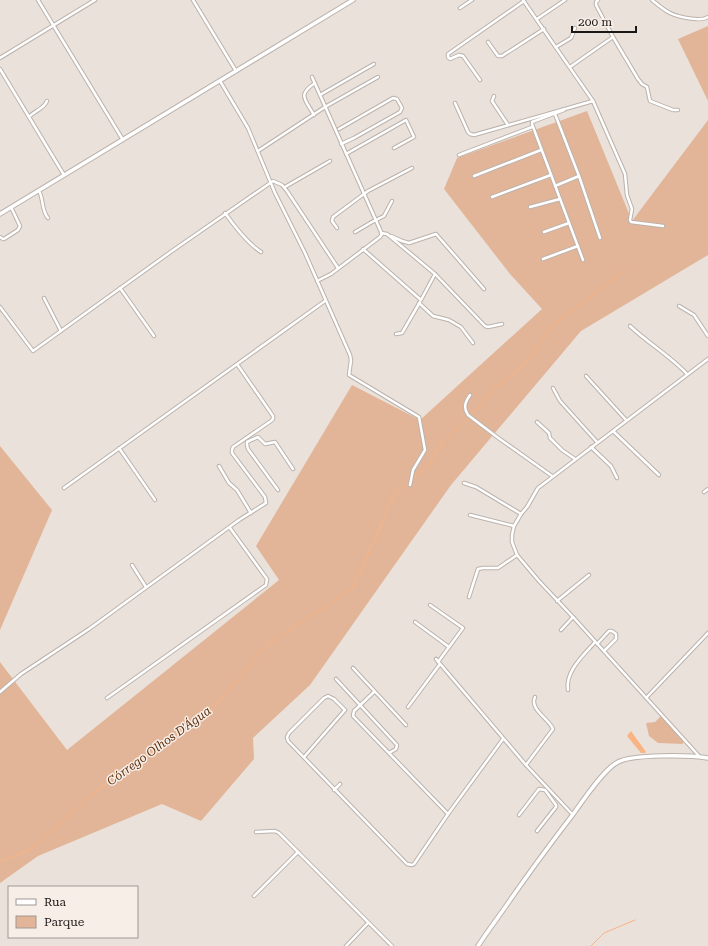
<svg xmlns="http://www.w3.org/2000/svg" width="708" height="946" viewBox="0 0 708 946" font-family="'Roboto Serif',serif">
<style>
.green{fill:#e2b598}
.water{fill:#fab382}
.lines{fill:none;stroke-linecap:round;stroke-linejoin:round}
.stream{stroke:#fab382;stroke-width:1}
.street-casing{stroke:#bbb2ac;stroke-width:4.5}
.secondary-casing{stroke:#bbb2ac;stroke-width:5.5}
.street{stroke:#fff;stroke-width:2.5}
.secondary{stroke:#fff;stroke-width:3.5}
.labels{text-anchor:middle;dominant-baseline:central;stroke-width:3;stroke-linejoin:round;paint-order:stroke}
.water-label{font-size:12px;font-style:italic;fill:#5b2e08;stroke:#f8eee8}
</style>
<rect width="100%" height="100%" fill="#eae1da"/>
<!-- green -->
<g class="green">
<path d="M708,26V101L678,39Z"/>
<path d="M587,111L632,221L708,120V255L581,331L451,485L310,685L253,738L254,759L201,821L162,804L38,856L0,883V662L67,750L279,580L256,546L352,385L420,420L542,309L510,274L444,189L457,158Z"/>
<path d="M0,446L52,510L0,630Z"/>
<path d="M661,716L683,739V744L658,743L649,736L646,723L655,722Z"/>
</g>
<!-- water -->
<path class="water" d="M631,731L646,752L645,753H641L627,736Z"/>
<g class="lines">
<!-- stream -->
<g class="stream">
<path d="M412,479L427,468L442,443L466,420L493,390L525,364L553,325L625,270"/>
<path d="M0,861L30,850L100,788L214,707L267,645L353,588L395,493L410,481"/>
<path d="M591,946L604,933L635,920"/>
</g>
<defs>
<g id="street">
<path d="M38,0L123,140"/>
<path d="M193,0L236,71"/>
<path d="M523,0L593,101L625,174L627,195L632,209L630,220L631,222L663,226"/>
<path d="M598,0L596,2V5L613,37L638,79L642,84L647,87L650,101L673,110H678"/>
<path d="M652,0C658,5 664,10 670,13C678,17 701,22 708,17"/>
<path d="M460,8L472,0"/>
<path d="M537,19L565,0"/>
<path d="M488,42L498,56H502L544,29"/>
<path d="M556,47L571,38L575,28"/>
<path d="M0,58L95,0"/>
<path d="M570,67L613,37"/>
<path d="M0,69L64,175"/>
<path d="M312,77L382,234L380,237L331,274L317,281"/>
<path d="M480,80L463,56L459,55L450,59L448,57V54L524,1"/>
<path d="M220,81L248,128L275,193L305,253L350,355L351,360L349,375L419,417L425,450L413,470L410,485"/>
<path d="M320,95L374,64"/>
<path d="M494,96L492,101L508,125"/>
<path d="M455,103L468,132L470,134L474,135L593,101"/>
<path d="M564,109V110L532,122V124L583,260"/>
<path d="M555,114L579,176L600,238"/>
<path d="M314,115C305,99 297,95 315,83"/>
<path d="M29,117C34,111 44,109 47,101"/>
<path d="M339,129L393,98L397,99L402,108L400,112L354,138L341,144"/>
<path d="M258,151L325,107L378,77"/>
<path d="M346,154L406,120L414,137L394,148"/>
<path d="M459,155L532,127"/>
<path d="M474,176L541,150"/>
<path d="M555,186L579,176"/>
<path d="M285,187L330,161"/>
<path d="M39,191C44,200 41,210 48,218"/>
<path d="M492,197L551,175"/>
<path d="M530,207L560,199"/>
<path d="M225,213C235,227 247,243 261,252"/>
<path d="M337,228L332,221L333,217L368,191L412,168"/>
<path d="M355,232L372,222L384,216L392,201"/>
<path d="M544,232L569,223"/>
<path d="M381,233L387,234L435,274L485,326L488,327L502,324"/>
<path d="M391,236L402,241L409,243L436,234L484,289"/>
<path d="M0,237L3,239H4L18,230L20,226L11,207"/>
<path d="M363,249L421,300L435,274"/>
<path d="M543,259L578,246"/>
<path d="M120,288L154,336"/>
<path d="M44,298L61,331"/>
<path d="M419,303L433,316L449,320L461,327L473,343"/>
<path d="M679,306L694,315L708,336"/>
<path d="M0,307L33,351L172,251L273,181L282,185L287,191L338,268"/>
<path d="M630,326C648,343 670,356 687,374"/>
<path d="M396,334L402,333L420,302"/>
<path d="M586,376L626,420"/>
<path d="M553,388L560,401L597,442"/>
<path d="M470,395C465,402 463,408 468,415L497,437L552,476"/>
<path d="M537,422L549,433L550,438L562,450L575,459"/>
<path d="M613,431L659,475"/>
<path d="M591,447L611,466L617,478"/>
<path d="M119,448L155,500"/>
<path d="M219,466L229,483L237,490L251,513"/>
<path d="M464,483L476,487L521,514"/>
<path d="M64,488L325,301"/>
<path d="M278,490L248,449L247,445V442L258,437L265,444L275,442L293,469"/>
<path d="M704,492L708,489"/>
<path d="M470,515L514,526"/>
<path d="M132,565L146,587"/>
<path d="M469,597L478,569L483,568H498L517,555"/>
<path d="M557,601L589,575"/>
<path d="M430,605L463,628L438,662"/>
<path d="M415,622L449,647"/>
<path d="M561,630L573,617"/>
<path d="M597,644L609,631H612L616,634V639L604,651"/>
<path d="M436,659L526,765L573,815"/>
<path d="M353,668L406,725"/>
<path d="M336,679L397,745L396,749L389,753"/>
<path d="M568,690C565,671 584,655 595,642"/>
<path d="M0,692L21,674L89,629L239,520L266,503L265,497L232,453V450L233,447L271,421L273,419V416L237,364"/>
<path d="M374,692L354,711L353,716L448,814"/>
<path d="M107,698L266,585L267,579L230,528"/>
<path d="M646,698L708,633"/>
<path d="M408,707L440,664"/>
<path d="M699,756L573,617L539,581L517,555L512,542V535L514,526L521,514L527,507L538,488L708,359"/>
<path d="M304,757L345,710L334,699L328,696L324,698L289,733L287,737L288,741L407,864L412,865L414,864L448,814L503,739"/>
<path d="M526,765L553,729C549,719 529,709 535,697"/>
<path d="M334,790L340,784"/>
<path d="M519,815L539,789L545,790L556,805V807L537,831"/>
<path d="M256,832L275,831L279,833L392,946"/>
<path d="M254,896L298,852"/>
<path d="M346,946L368,923"/>
</g>
<g id="secondary">
<path d="M0,214L353,0"/>
<path d="M478,946C487,932 497,919 506,906C528,874 551,843 574,813C584,799 604,769 618,762C633,754 690,755 708,758"/>
</g>
</defs>
<!-- street casing -->
<use href="#street" class="street-casing"/>
<!-- secondary casing -->
<use href="#secondary" class="secondary-casing"/>
<!-- street -->
<use href="#street" class="street"/>
<!-- secondary -->
<use href="#secondary" class="secondary"/>
</g>
<g class="labels">
<!-- water labels -->
<g class="water-label">
<text transform="translate(159 746) rotate(-36)">Córrego Olhos D'Água</text>
</g>
</g>
<!-- legend -->
<rect x="8" y="886" width="130" height="52" fill="#f8eee8" stroke="#9f9894"/>
<rect x="16" y="899" width="20" height="6" fill="#ffffff" stroke="#9f9894"/>
<text x="44" y="906" font-size="12" fill="#1a1715">Rua</text>
<rect x="16" y="916" width="20" height="12" fill="#e2b598" stroke="#9f9894"/>
<text x="44" y="926" font-size="12" fill="#1a1715">Parque</text>
<!-- scale -->
<path d="M572 26v6h64v-6" fill="none" stroke="#1a1715" stroke-width="2"/>
<text x="578" y="26" font-size="12" fill="#1a1715" stroke="#f8eee8" stroke-width="3" paint-order="stroke">200 m</text>
</svg>
